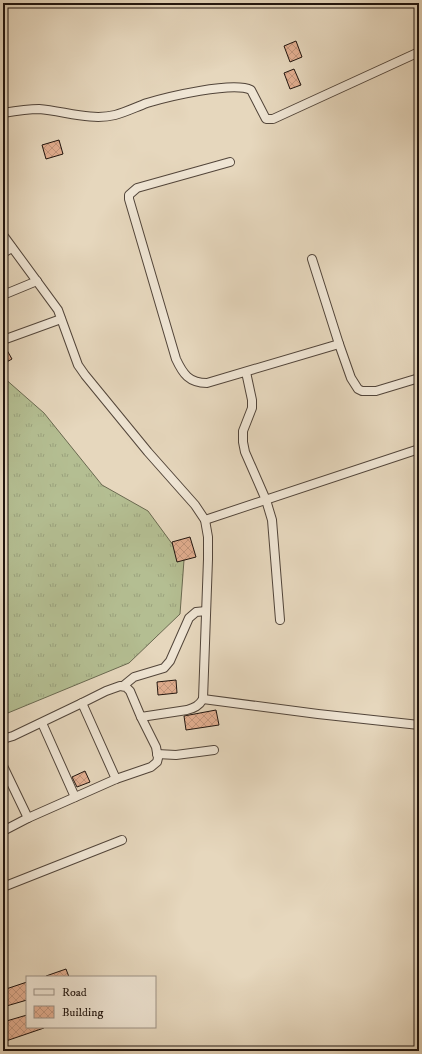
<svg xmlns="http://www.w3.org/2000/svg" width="422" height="1054" viewBox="0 0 422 1054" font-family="'IM FELL DW Pica',serif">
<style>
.grass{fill:url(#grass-tufts);stroke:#6a6950}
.building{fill:url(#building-cross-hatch);stroke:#20140e}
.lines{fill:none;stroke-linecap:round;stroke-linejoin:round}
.street-casing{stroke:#52453a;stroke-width:10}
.street{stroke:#efe5d4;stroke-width:8}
</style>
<defs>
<pattern id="grass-tufts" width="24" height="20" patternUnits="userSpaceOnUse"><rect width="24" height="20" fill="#b4be92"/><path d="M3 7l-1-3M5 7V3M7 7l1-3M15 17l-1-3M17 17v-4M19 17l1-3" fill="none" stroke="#9aa27d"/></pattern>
<pattern id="building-cross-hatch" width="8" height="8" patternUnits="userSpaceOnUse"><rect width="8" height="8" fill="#e3af91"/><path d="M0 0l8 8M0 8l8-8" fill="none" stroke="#c2967c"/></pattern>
</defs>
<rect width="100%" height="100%" fill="#e6d7bd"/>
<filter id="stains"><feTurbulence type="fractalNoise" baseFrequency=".005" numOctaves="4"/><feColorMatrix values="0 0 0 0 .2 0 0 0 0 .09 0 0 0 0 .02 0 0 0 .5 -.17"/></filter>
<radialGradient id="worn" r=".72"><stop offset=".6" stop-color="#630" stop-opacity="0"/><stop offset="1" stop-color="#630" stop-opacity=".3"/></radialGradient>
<!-- grass -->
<path class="grass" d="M3,377L44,413L102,485L148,511L184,560L180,614L129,663L3,715Z"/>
<!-- building -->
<g class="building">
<path d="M296,41L302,57L290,62L284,46Z"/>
<path d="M294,69L301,85L290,89L284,73Z"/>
<path d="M59,140L63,154L46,159L42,145Z"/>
<path d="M3,345H4L12,359L3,364Z"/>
<path d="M190,537L196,557L177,562L172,542Z"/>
<path d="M176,680L177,693L158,695L157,682Z"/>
<path d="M216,710L219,725L186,730L184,716Z"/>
<path d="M85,771L90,782L77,787L72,777Z"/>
<path d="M66,969L69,977H46V976Z"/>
<path d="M27,982V1000L3,1007V990Z"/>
<path d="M27,1015V1027H44V1028L3,1042V1022Z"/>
</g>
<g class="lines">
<defs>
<g id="street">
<path d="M3,23V3"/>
<path d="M3,113C15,111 27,109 39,109C64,111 91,121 115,115C126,112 136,107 147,103C167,97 233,81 251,90L266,119H273L419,52"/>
<path d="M230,162L137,188L129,195V199L176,359C183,374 189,383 207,383L339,344"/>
<path d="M3,235L58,310L78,365L85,375L148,452L195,505L205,520L208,537V559L203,699C199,706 194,708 187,710L141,717L130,691L126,687L120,686L106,691L82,703L13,736L3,739"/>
<path d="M3,253L12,248"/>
<path d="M312,259L339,344L351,378L358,389L362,391H376L419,378"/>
<path d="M3,295L37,281"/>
<path d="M3,340L61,319"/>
<path d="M246,372L252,400V408L243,431V442L245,452L266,500L272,520L280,620"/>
<path d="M205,520L419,449"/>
<path d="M123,686L134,677L164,668L170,661L189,618L196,612L206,611"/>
<path d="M203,699L318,714L419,725"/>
<path d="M82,703L116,779"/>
<path d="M42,723L75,797"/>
<path d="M157,754L176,755L214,750"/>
<path d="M3,766L28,818"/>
<path d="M3,831L28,818L116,779L151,767L157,762L158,758L156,747L141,717"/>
<path d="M3,887L122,840"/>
</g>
</defs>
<!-- street casing -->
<use href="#street" class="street-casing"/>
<!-- street -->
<use href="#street" class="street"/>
</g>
<!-- margin -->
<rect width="422" height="1054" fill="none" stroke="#e6d7bd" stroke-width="16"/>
<rect x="4" y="4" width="414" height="1046" fill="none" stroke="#20140e" stroke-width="2"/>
<rect x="8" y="8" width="406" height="1038" fill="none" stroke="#20140e"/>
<!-- legend -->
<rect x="26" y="976" width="130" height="52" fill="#efe5d4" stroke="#9c9185"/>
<rect x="34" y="989" width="20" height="6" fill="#efe5d4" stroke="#9c9185"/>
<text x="62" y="996" font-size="12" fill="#20140e">Road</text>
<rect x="34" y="1006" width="20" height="12" fill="url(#building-cross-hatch)" stroke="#9c9185"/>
<text x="62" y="1016" font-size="12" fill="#20140e">Building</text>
<rect width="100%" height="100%" filter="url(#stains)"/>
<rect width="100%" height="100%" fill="url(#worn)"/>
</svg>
